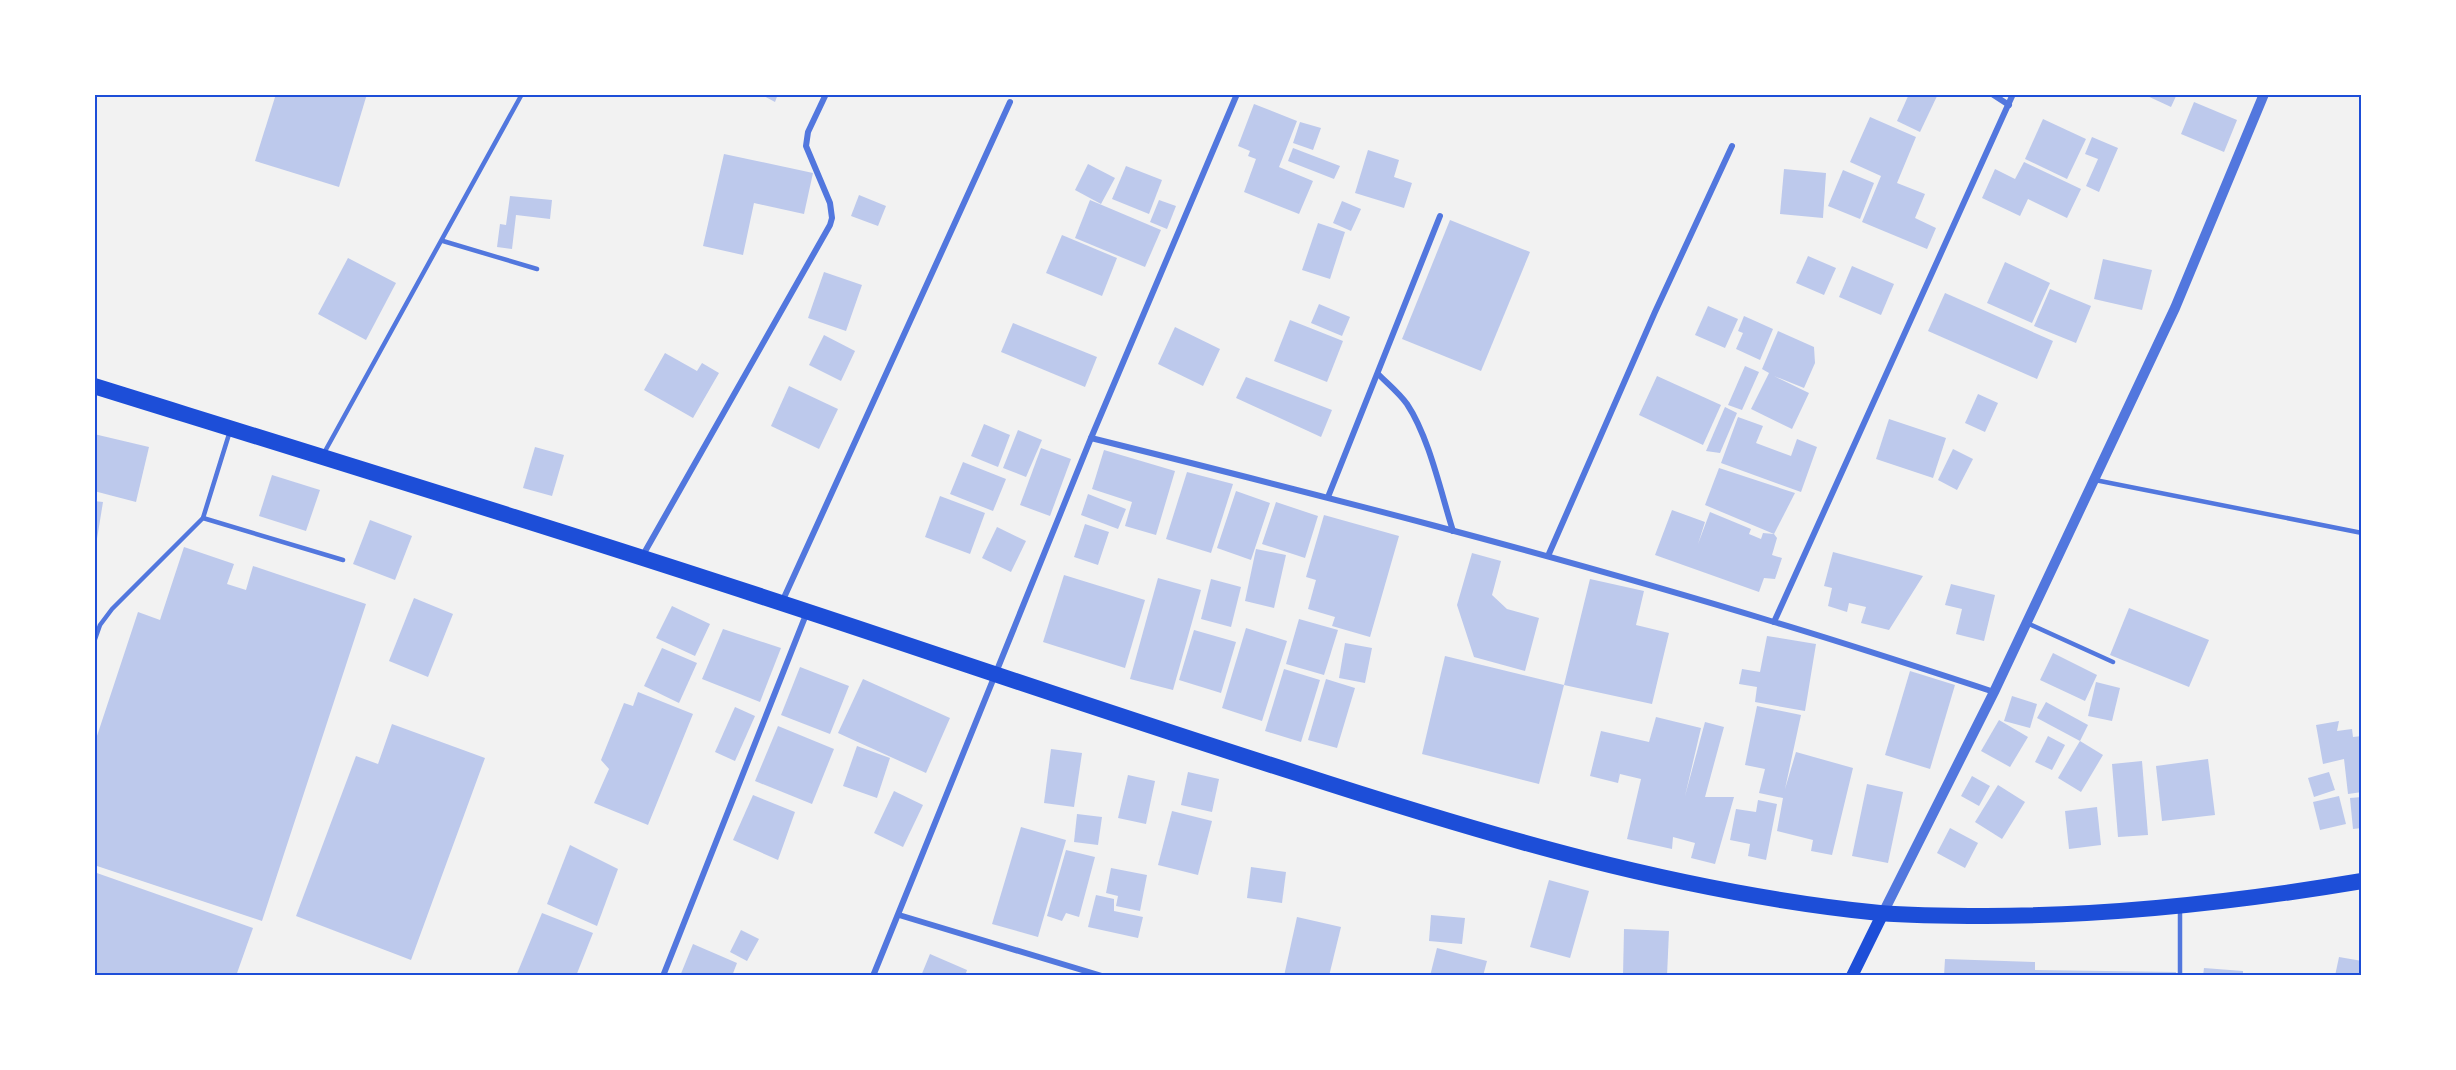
<svg xmlns="http://www.w3.org/2000/svg" width="2456" height="1070" viewBox="0 0 2456 1070" font-family="'Alegreya Sans',sans-serif">
<style>
.building{fill:#bdc9ec}
.lines{fill:none;stroke-linecap:round;stroke-linejoin:round}
.service{stroke:#5277de;stroke-width:4.5}
.minor{stroke:#5277de;stroke-width:6}
.tertiary{stroke:#5277de;stroke-width:10}
.secondary{stroke:#1d4ed8;stroke-width:12}
.trunk{stroke:#1d4ed8;stroke-width:16}
.neatline{fill:none;stroke:#1d4ed8;stroke-width:2}
</style>
<rect width="100%" height="100%" fill="#f2f2f2"/>
<!-- building -->
<g class="building">
<path d="M276,94H367L339,187L255,161Z"/>
<path d="M760,94H778L775,102Z"/>
<path d="M1909,94H1938L1920,132L1897,121Z"/>
<path d="M2143,94H2177L2171,107Z"/>
<path d="M2194,102L2237,120L2224,152L2181,134Z"/>
<path d="M1254,104L1297,121L1279,167L1313,181L1299,214L1244,192L1256,159L1248,156L1250,151L1238,146Z"/>
<path d="M1870,117L1916,137L1897,183L1925,194L1915,218L1936,228L1927,249L1862,222L1881,176L1850,162Z"/>
<path d="M2043,119L2086,139L2067,179L2025,159Z"/>
<path d="M1300,122L1321,128L1313,150L1293,143Z"/>
<path d="M2092,137L2118,148L2099,192L2086,186L2098,159L2085,154Z"/>
<path d="M1293,148L1340,166L1334,179L1288,161Z"/>
<path d="M1368,150L1399,160L1394,177L1412,183L1404,208L1355,193Z"/>
<path d="M724,154L813,173L804,214L754,203L743,255L703,246Z"/>
<path d="M2024,162L2081,189L2067,218L2028,199L2020,216L1982,198L1995,169L2015,179Z"/>
<path d="M1088,164L1115,178L1101,204L1075,190Z"/>
<path d="M1126,166L1162,180L1149,214L1112,199Z"/>
<path d="M1784,169L1826,173L1823,218L1780,214Z"/>
<path d="M1843,170L1874,183L1860,219L1828,206Z"/>
<path d="M859,195L886,206L878,226L851,216Z"/>
<path d="M510,196L552,200L550,219L516,215L512,249L497,247L500,224L506,225Z"/>
<path d="M1090,200L1161,230L1145,267L1075,238Z"/>
<path d="M1159,200L1176,206L1167,229L1150,222Z"/>
<path d="M1342,201L1361,209L1351,231L1333,223Z"/>
<path d="M1450,220L1530,252L1481,371L1402,339Z"/>
<path d="M1318,223L1345,232L1330,279L1302,270Z"/>
<path d="M1062,235L1117,258L1102,296L1046,273Z"/>
<path d="M1808,256L1836,268L1824,295L1796,283Z"/>
<path d="M348,258L396,283L366,340L318,314Z"/>
<path d="M2103,259L2152,270L2142,310L2094,299Z"/>
<path d="M2005,262L2050,283L2032,323L1987,303Z"/>
<path d="M1852,266L1894,284L1881,315L1839,297Z"/>
<path d="M824,272L862,285L846,331L808,318Z"/>
<path d="M2050,289L2091,306L2076,343L2034,326Z"/>
<path d="M1945,293L2053,341L2037,379L1928,331Z"/>
<path d="M1319,304L1350,317L1342,336L1311,323Z"/>
<path d="M1708,306L1738,319L1725,348L1695,335Z"/>
<path d="M1744,316L1773,329L1760,360L1736,349L1743,333L1738,331Z"/>
<path d="M1290,320L1343,341L1327,382L1274,361Z"/>
<path d="M1013,323L1097,357L1085,387L1001,352Z"/>
<path d="M1175,327L1220,349L1203,386L1158,364Z"/>
<path d="M1778,331L1814,347L1815,363L1804,388L1774,376L1809,393L1792,429L1751,409L1769,373L1762,369Z"/>
<path d="M824,335L855,351L841,381L809,365Z"/>
<path d="M665,353L697,371L702,363L719,373L693,418L644,390Z"/>
<path d="M1745,366L1759,372L1742,410L1728,405Z"/>
<path d="M1657,376L1721,405L1703,445L1639,415Z"/>
<path d="M1246,377L1332,410L1321,437L1236,398Z"/>
<path d="M789,386L838,409L819,449L771,426Z"/>
<path d="M1978,394L1998,403L1985,432L1965,423Z"/>
<path d="M1725,407L1737,413L1720,453L1706,451Z"/>
<path d="M1738,417L1763,426L1756,443L1791,456L1797,439L1817,447L1801,492L1721,463Z"/>
<path d="M1889,419L1946,438L1933,478L1876,459Z"/>
<path d="M984,424L1010,435L998,467L971,456Z"/>
<path d="M1018,430L1042,440L1026,477L1003,468Z"/>
<path d="M94,434L149,447L136,502L94,491Z"/>
<path d="M535,447L564,455L552,496L523,488Z"/>
<path d="M1041,448L1071,459L1050,516L1020,505Z"/>
<path d="M1953,449L1973,459L1957,490L1938,480Z"/>
<path d="M1104,450L1175,471L1156,535L1125,526L1132,502L1092,489Z"/>
<path d="M963,462L1006,479L993,511L950,494Z"/>
<path d="M1719,468L1795,493L1774,534L1705,505Z"/>
<path d="M1187,472L1233,484L1211,553L1166,539Z"/>
<path d="M272,475L320,490L306,531L259,516Z"/>
<path d="M1236,491L1270,503L1251,560L1217,548Z"/>
<path d="M1088,494L1126,509L1118,529L1081,515Z"/>
<path d="M940,496L985,513L970,554L925,537Z"/>
<path d="M94,501L103,502L96,545H94Z"/>
<path d="M1276,502L1318,516L1305,558L1262,544Z"/>
<path d="M1672,510L1705,522L1698,544L1710,512L1751,529L1749,534L1761,539L1763,533L1774,534L1777,538L1772,555L1782,558L1775,579L1764,578L1759,592L1655,555Z"/>
<path d="M1324,515L1399,536L1370,637L1332,626L1335,617L1308,609L1316,580L1306,577Z"/>
<path d="M370,520L412,536L395,580L353,564Z"/>
<path d="M1085,524L1109,532L1098,565L1074,557Z"/>
<path d="M997,527L1026,541L1011,572L982,558Z"/>
<path d="M184,547L234,564L227,584L246,590L253,566L366,604L262,921L94,865V745L138,612L160,620Z"/>
<path d="M1256,549L1286,555L1274,608L1245,601Z"/>
<path d="M1833,552L1923,576L1889,630L1861,623L1866,607L1849,603L1847,612L1828,606L1832,588L1824,586Z"/>
<path d="M1472,553L1501,561L1492,595L1507,609L1539,618L1525,671L1474,657L1457,605Z"/>
<path d="M1064,575L1145,600L1125,668L1043,642Z"/>
<path d="M1158,578L1201,590L1173,690L1130,679Z"/>
<path d="M1211,579L1241,587L1231,627L1201,619Z"/>
<path d="M1590,579L1644,591L1636,625L1669,633L1652,704L1564,685Z"/>
<path d="M1951,584L1995,595L1984,641L1956,634L1962,609L1945,605Z"/>
<path d="M414,598L453,614L428,677L389,661Z"/>
<path d="M672,606L710,624L695,656L656,638Z"/>
<path d="M2129,608L2209,640L2189,687L2110,655Z"/>
<path d="M1299,619L1338,630L1324,675L1286,664Z"/>
<path d="M1246,628L1287,641L1262,721L1222,708Z"/>
<path d="M723,629L781,648L760,702L702,679Z"/>
<path d="M1194,630L1236,642L1221,693L1179,680Z"/>
<path d="M1767,636L1816,644L1805,711L1755,702L1757,687L1739,684L1742,669L1760,672Z"/>
<path d="M1345,643L1372,648L1365,683L1339,678Z"/>
<path d="M662,648L697,663L679,703L644,686Z"/>
<path d="M2053,653L2097,675L2085,701L2040,680Z"/>
<path d="M1445,656L1564,685L1539,784L1422,754Z"/>
<path d="M800,667L849,686L830,734L781,715Z"/>
<path d="M1284,669L1320,680L1301,742L1265,731Z"/>
<path d="M1910,671L1955,685L1930,769L1885,755Z"/>
<path d="M863,679L950,718L926,773L838,733Z"/>
<path d="M1326,679L1355,688L1337,748L1308,740Z"/>
<path d="M2096,682L2120,688L2112,721L2088,716Z"/>
<path d="M638,692L693,714L648,825L594,803L609,769L601,760L624,703L633,706Z"/>
<path d="M2012,696L2037,704L2030,728L2004,721Z"/>
<path d="M2046,702L2088,725L2080,741L2037,718Z"/>
<path d="M1757,706L1801,715L1785,789L1796,752L1853,768L1832,855L1811,851L1813,840L1777,831L1783,798L1759,793L1765,769L1745,765Z"/>
<path d="M735,707L755,716L735,761L715,752Z"/>
<path d="M1656,717L1701,728L1685,796L1705,722L1724,727L1705,797H1734L1715,864L1691,858L1695,843L1673,837L1672,849L1627,839L1641,779L1620,774L1618,783L1590,776L1601,731L1649,742Z"/>
<path d="M1999,720L2028,737L2010,767L1981,751Z"/>
<path d="M2339,721L2337,731L2352,729L2353,737L2362,736V792L2348,794L2344,759L2323,764L2316,725Z"/>
<path d="M392,724L485,758L411,960L296,916L356,756L378,764Z"/>
<path d="M778,726L834,749L812,804L755,781Z"/>
<path d="M2048,736L2065,745L2052,770L2035,762Z"/>
<path d="M2080,741L2103,755L2081,792L2058,778Z"/>
<path d="M857,746L890,758L877,798L843,786Z"/>
<path d="M1051,749L1082,753L1074,807L1044,803Z"/>
<path d="M2208,759L2215,815L2162,821L2156,766Z"/>
<path d="M2142,761L2148,835L2118,837L2112,764Z"/>
<path d="M1188,772L1219,779L1212,812L1181,805Z"/>
<path d="M2329,772L2335,790L2314,797L2308,778Z"/>
<path d="M1128,775L1155,781L1146,824L1118,818Z"/>
<path d="M1972,776L1990,786L1979,806L1961,796Z"/>
<path d="M1867,784L1903,792L1888,863L1852,856Z"/>
<path d="M1998,785L2025,802L2002,839L1975,822Z"/>
<path d="M894,791L923,805L903,847L874,833Z"/>
<path d="M753,795L795,812L778,860L733,840Z"/>
<path d="M2339,796L2346,824L2320,830L2313,802Z"/>
<path d="M2362,797V828L2353,829L2350,798Z"/>
<path d="M1758,800L1777,804L1766,860L1748,856L1750,844L1730,840L1736,809L1756,812Z"/>
<path d="M2097,807L2101,845L2069,849L2065,811Z"/>
<path d="M1172,811L1212,821L1198,875L1158,865Z"/>
<path d="M1077,814L1102,817L1098,845L1074,842Z"/>
<path d="M1021,827L1066,840L1038,937L992,924Z"/>
<path d="M1950,828L1978,843L1965,868L1937,853Z"/>
<path d="M570,845L618,869L597,926L547,904Z"/>
<path d="M1066,850L1095,857L1079,917L1066,913L1062,921L1047,916Z"/>
<path d="M1251,867L1286,872L1282,903L1247,898Z"/>
<path d="M1111,868L1147,875L1140,911L1116,906L1118,896L1106,893Z"/>
<path d="M94,872L253,928L236,976H94Z"/>
<path d="M1549,880L1589,891L1570,958L1530,947Z"/>
<path d="M1096,895L1114,899V911L1143,917L1138,938L1088,927Z"/>
<path d="M542,913L593,933L576,976H516Z"/>
<path d="M1431,915L1465,918L1462,944L1429,941Z"/>
<path d="M1297,917L1341,927L1329,976H1284Z"/>
<path d="M1624,929L1669,931L1667,976H1623Z"/>
<path d="M741,930L759,939L747,961L730,952Z"/>
<path d="M693,944L737,963L732,976H680Z"/>
<path d="M1437,948L1487,961L1483,976H1430Z"/>
<path d="M930,954L967,970L965,976H921Z"/>
<path d="M2339,957L2362,961V976H2335Z"/>
<path d="M1945,959L2035,962V970L2176,972V976H1944Z"/>
<path d="M2204,968L2243,971V976H2203Z"/>
</g>
<g class="lines">
<!-- service -->
<g class="service">
<path d="M443,241L537,269"/>
<path d="M324,453L522,94"/>
<path d="M2095,480L2362,533"/>
<path d="M203,518L343,560"/>
<path d="M2027,623L2113,662"/>
<path d="M94,642L100,625L112,609L203,518L230,431"/>
<path d="M2180,976V910"/>
</g>
<!-- minor -->
<g class="minor">
<path d="M1992,94L2009,105"/>
<path d="M1378,374C1388,384 1399,393 1407,404C1429,437 1441,493 1453,531"/>
<path d="M1091,438C1320,495 1548,553 1774,622C1848,644 1921,668 1994,692"/>
<path d="M1328,497L1440,216"/>
<path d="M643,555L830,225L832,218L830,203L806,146L808,132L826,94"/>
<path d="M1548,556L1655,312L1732,146"/>
<path d="M782,602L1010,102"/>
<path d="M1774,622L2013,94"/>
<path d="M899,915L1102,976"/>
<path d="M663,976L807,612"/>
<path d="M873,976L1091,438L1237,94"/>
</g>
<!-- tertiary -->
<path class="tertiary" d="M1883,913L1994,692L2175,308L2264,94"/>
<!-- secondary -->
<path class="secondary" d="M1852,976L1883,913"/>
<!-- trunk -->
<path class="trunk" d="M94,386C361,469 628,551 893,640C1027,685 1161,730 1296,773C1487,835 1680,893 1880,913C1915,916 1951,916 1986,916C2112,916 2237,902 2362,881"/>
</g>
<!-- border -->
<rect width="2456" height="1070" fill="none" stroke="#ffffff" stroke-width="192"/>
<rect x="96" y="96" width="2264" height="878" class="neatline"/>
</svg>
